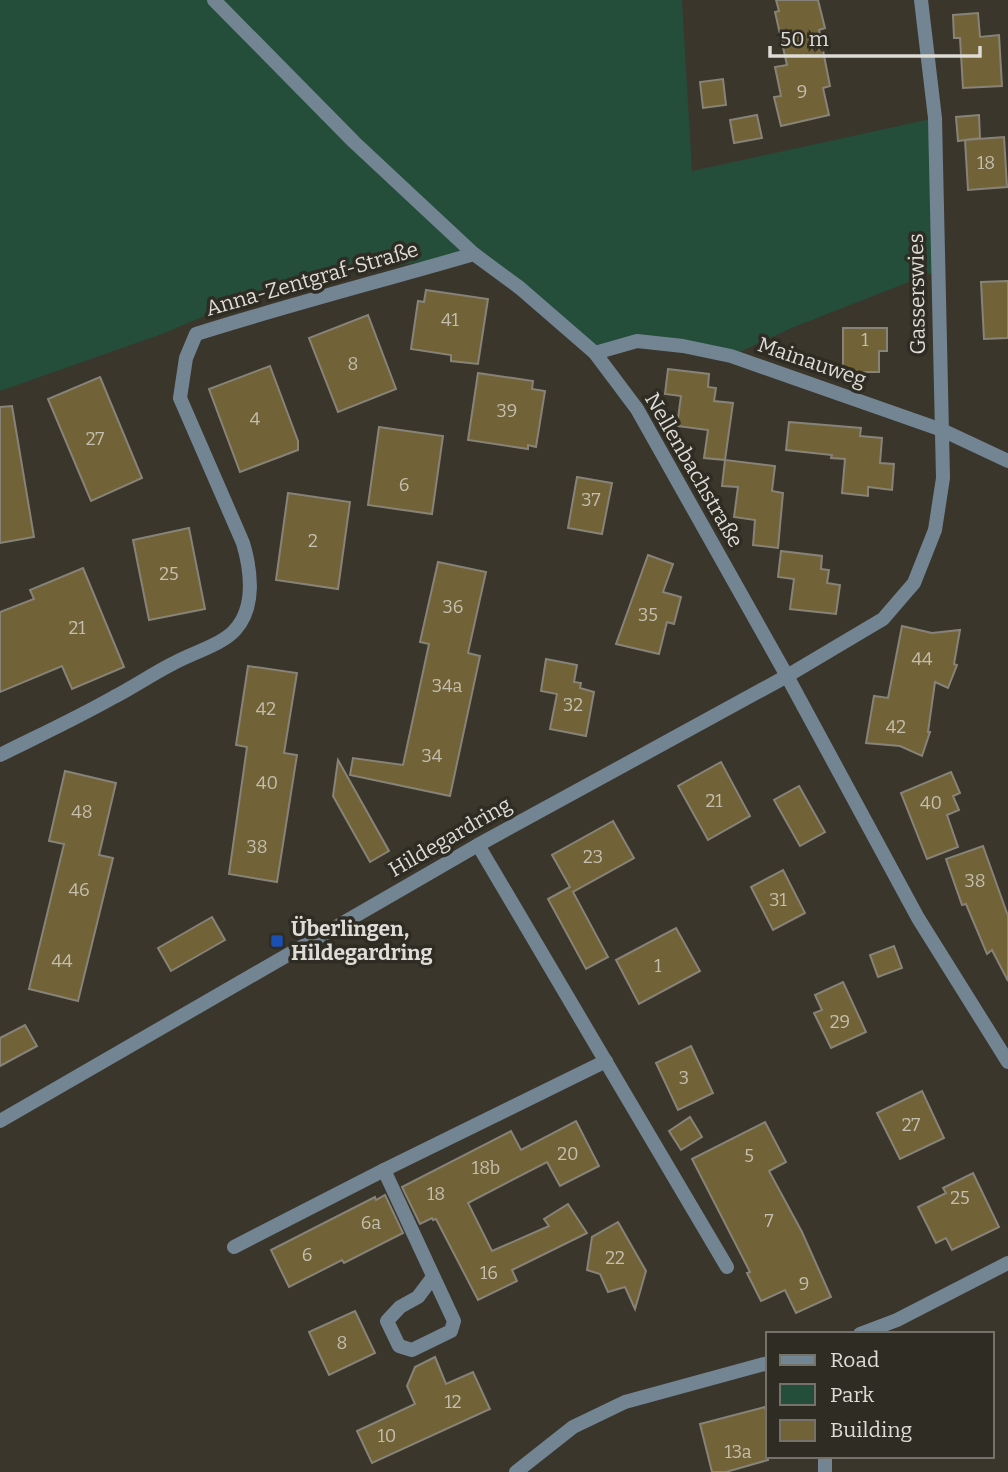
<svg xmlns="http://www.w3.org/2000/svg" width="1008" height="1472" viewBox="0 0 1008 1472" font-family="Bitter,serif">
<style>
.green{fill:#244d3a}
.building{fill:#716337;stroke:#878378;stroke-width:2}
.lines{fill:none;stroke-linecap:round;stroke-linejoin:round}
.lane{stroke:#738593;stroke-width:14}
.street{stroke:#738593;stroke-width:14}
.transit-dot{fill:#1a4fb4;stroke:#2f2c23;stroke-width:2.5}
.labels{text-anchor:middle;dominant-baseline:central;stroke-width:7;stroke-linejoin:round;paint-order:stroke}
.number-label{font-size:18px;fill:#c3beae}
.street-label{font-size:21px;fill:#dedcd6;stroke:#2f2c23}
.poi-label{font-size:21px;font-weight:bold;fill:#dedcd6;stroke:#2f2c23;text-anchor:start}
</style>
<rect width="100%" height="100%" fill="#3a362c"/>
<!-- green -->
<path class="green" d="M0,0H682L692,171L935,118L937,271L794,327L731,356L637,341L595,353L473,254L283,283L162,334L0,391Z"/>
<!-- building -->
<g class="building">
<path d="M776,0H818L825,28L819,30L830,86L823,88L829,115L781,126L774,97L781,96L775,67L787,65L775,12L779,11Z"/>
<path d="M978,13L980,37L999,35L1002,86L963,88L960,38H954L953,15Z"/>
<path d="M723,79L726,105L703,108L700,82Z"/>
<path d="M757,115L762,138L734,143L730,120Z"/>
<path d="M979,115L980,138L958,141L956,117Z"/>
<path d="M1004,137L1007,187L968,190L965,140Z"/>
<path d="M1008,281V338L984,339L981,282Z"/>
<path d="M426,290L488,299L478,364L451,361V355L411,349L418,301L424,302Z"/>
<path d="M368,315L396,389L338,412L309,338Z"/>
<path d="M843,328H887V351H879V372H843Z"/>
<path d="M270,366L298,441V450L240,472L209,389Z"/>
<path d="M668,369L709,374L708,387L716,388L714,401L733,403L725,460L775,466L772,491L783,493L778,548L753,545L755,520L734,517L738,487L722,486L725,460L704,458L708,430L677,426L681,396L665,394Z"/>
<path d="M478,373L533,381L532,389L545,391L536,447L528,445V449L468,440Z"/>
<path d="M100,377L142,478L91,501L48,399Z"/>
<path d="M12,406L34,537L0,543V407Z"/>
<path d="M789,422L861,428L860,436L882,438L880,463L894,464L892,490L868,487V496L842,493L845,459L831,458L832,455L786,450Z"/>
<path d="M379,427L443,436L432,514L368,505Z"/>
<path d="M577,477L612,483L602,534L568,528Z"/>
<path d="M288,493L350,502L338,589L276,580Z"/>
<path d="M189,528L205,609L149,620L133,540Z"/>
<path d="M781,551L822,556L821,569L829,570L827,583L840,585L836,614L790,609L794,579L778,577Z"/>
<path d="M648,555L673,564L663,592L681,597L674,624L667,622L659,654L616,644Z"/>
<path d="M438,562L486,572L468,653L480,656L450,796L350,775L353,758L403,765L429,644L420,642Z"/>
<path d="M83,568L124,667L72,689L62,666L0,692V612L34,599L30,590Z"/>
<path d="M902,626L932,633L960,630L954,664L957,665L948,688L935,682L928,732H930L922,756L900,746L866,743L874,696L888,698Z"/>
<path d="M546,659L577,665L574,682L581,683L580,688L594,692L586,736L550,729L557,694L541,691Z"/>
<path d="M248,666L297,673L284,753L297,755L277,882L229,874L247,747L236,745Z"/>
<path d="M338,760L389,851L370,862L333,796Z"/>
<path d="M721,762L750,816L708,840L678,786Z"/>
<path d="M65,771L116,783L99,855L113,858L78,1001L29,989L64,844L49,841Z"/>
<path d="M951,772L960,793L953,796L959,810L947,815L958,847L927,859L901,793Z"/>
<path d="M799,786L825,832L800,846L774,800Z"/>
<path d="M613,821L634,858L573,892L608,957L586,969L548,899L570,887L552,855Z"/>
<path d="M983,846L1008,916V981L992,950L987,954L966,904L962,905L946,859Z"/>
<path d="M783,870L805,913L773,930L751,887Z"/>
<path d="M212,917L225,940L171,971L158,948Z"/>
<path d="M676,928L700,971L639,1004L616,960Z"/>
<path d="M894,946L902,968L878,977L870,955Z"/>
<path d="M843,982L866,1032L831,1048L814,1013L822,1010L815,995Z"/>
<path d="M25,1025L37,1046L0,1066V1038Z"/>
<path d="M691,1046L713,1093L678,1110L656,1063Z"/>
<path d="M922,1091L944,1138L900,1159L877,1113Z"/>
<path d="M690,1117L702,1137L681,1150L669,1131Z"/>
<path d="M576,1121L599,1166L560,1186L547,1162L468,1203L492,1251L549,1226L544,1219L568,1204L587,1233L512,1270L517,1281L478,1300L436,1219L433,1220L432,1218L420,1224L402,1187L511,1131L521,1150Z"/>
<path d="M765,1122L786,1162L769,1171L802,1232L831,1297L796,1313L785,1290L761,1301L747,1273L750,1272L692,1159Z"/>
<path d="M973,1173L999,1227L952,1250L946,1238L936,1243L918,1207L946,1193L943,1188Z"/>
<path d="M385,1195L403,1233L344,1263L342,1260L289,1287L271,1250L375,1197L376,1200Z"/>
<path d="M618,1222L646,1271L635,1309L625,1287L608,1292L600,1274L587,1270L592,1237Z"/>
<path d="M355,1311L375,1353L329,1375L309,1332Z"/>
<path d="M435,1357L446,1384L473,1372L490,1409L372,1463L357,1431L415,1404L407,1386L415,1367Z"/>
<path d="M765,1407L768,1419V1460L726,1472H712L700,1424Z"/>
</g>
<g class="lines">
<!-- lane -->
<path class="lane" d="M214,0L354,142L474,254"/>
<!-- street -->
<g class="street">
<path d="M595,353L637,341L683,346L731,356L942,430L1008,461"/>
<path d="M0,755C38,736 77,718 114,697C135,686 154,673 174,663C192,653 223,644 235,630C256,607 251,570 243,543L180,398L186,358L196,334C288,305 381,281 474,254L520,288L595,353L637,409L787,676L918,918L1008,1062"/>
<path d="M478,845L727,1267"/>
<path d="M0,1121L478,845L787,676L883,619L914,583L935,530L943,478L935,118L921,0"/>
<path d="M234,1247L384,1170"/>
<path d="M433,1277L418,1297L400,1307L387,1321L399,1346L412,1350L451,1331L454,1321L384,1170L606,1061"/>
<path d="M860,1334L897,1320L1008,1263"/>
<path d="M516,1472L573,1427L625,1402L768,1363"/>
<path d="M825,1472V1456"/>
</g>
</g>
<!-- markers -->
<rect class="transit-dot" x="270" y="934" width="14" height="14" rx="3.5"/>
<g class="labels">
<!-- number labels -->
<g class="number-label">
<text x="802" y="92">9</text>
<text x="986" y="163">18</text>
<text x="450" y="320">41</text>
<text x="865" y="340">1</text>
<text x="353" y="364">8</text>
<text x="507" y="411">39</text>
<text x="255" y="419">4</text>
<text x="95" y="439">27</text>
<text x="404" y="485">6</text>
<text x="591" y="500">37</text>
<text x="313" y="541">2</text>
<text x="169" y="574">25</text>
<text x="453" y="607">36</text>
<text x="648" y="615">35</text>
<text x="77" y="628">21</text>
<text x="922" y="659">44</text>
<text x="447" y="686">34a</text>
<text x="573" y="705">32</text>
<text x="266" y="709">42</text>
<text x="896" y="727">42</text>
<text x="432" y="756">34</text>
<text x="267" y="783">40</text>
<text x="714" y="801">21</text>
<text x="931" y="803">40</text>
<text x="82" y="812">48</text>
<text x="257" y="847">38</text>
<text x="593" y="857">23</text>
<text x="975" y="881">38</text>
<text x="79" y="890">46</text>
<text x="778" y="900">31</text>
<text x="62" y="961">44</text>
<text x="658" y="966">1</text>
<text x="840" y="1022">29</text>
<text x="684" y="1078">3</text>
<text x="911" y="1125">27</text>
<text x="568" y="1154">20</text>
<text x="749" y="1156">5</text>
<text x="486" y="1168">18b</text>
<text x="436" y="1194">18</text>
<text x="960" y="1198">25</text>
<text x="769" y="1221">7</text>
<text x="371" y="1223">6a</text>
<text x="307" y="1255">6</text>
<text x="615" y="1258">22</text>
<text x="489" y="1273">16</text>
<text x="804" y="1284">9</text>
<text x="342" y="1343">8</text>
<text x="453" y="1402">12</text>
<text x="387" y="1436">10</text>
<text x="738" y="1452">13a</text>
</g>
<!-- street labels -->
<g class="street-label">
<text transform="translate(312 279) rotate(-16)">Anna-Zentgraf-Straße</text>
<text transform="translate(917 294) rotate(-91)">Gasserswies</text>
<text transform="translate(812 362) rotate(19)">Mainauweg</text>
<text transform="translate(694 470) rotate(60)">Nellenbachstraße</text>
<text transform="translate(450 837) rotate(-30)">Hildegardring</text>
</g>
<!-- poi labels -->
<g class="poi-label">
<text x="291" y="929">Überlingen,<tspan x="291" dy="24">Hildegardring</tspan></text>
</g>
</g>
<!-- legend -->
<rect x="766" y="1332" width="228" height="126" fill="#2f2c23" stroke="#75726b" stroke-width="2"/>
<rect x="780" y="1355" width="35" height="10" fill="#738593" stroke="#75726b" stroke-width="2"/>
<text x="830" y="1367" font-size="21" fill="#dedcd6">Road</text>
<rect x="780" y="1384" width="35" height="21" fill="#244d3a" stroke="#75726b" stroke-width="2"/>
<text x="830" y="1402" font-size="21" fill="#dedcd6">Park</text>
<rect x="780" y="1420" width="35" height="21" fill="#716337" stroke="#75726b" stroke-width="2"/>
<text x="830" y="1437" font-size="21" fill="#dedcd6">Building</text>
<!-- scale -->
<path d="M770 46v10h210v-10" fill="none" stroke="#dedcd6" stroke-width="3.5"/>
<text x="780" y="46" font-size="21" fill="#dedcd6" stroke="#2f2c23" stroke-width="5" paint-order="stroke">50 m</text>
</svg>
